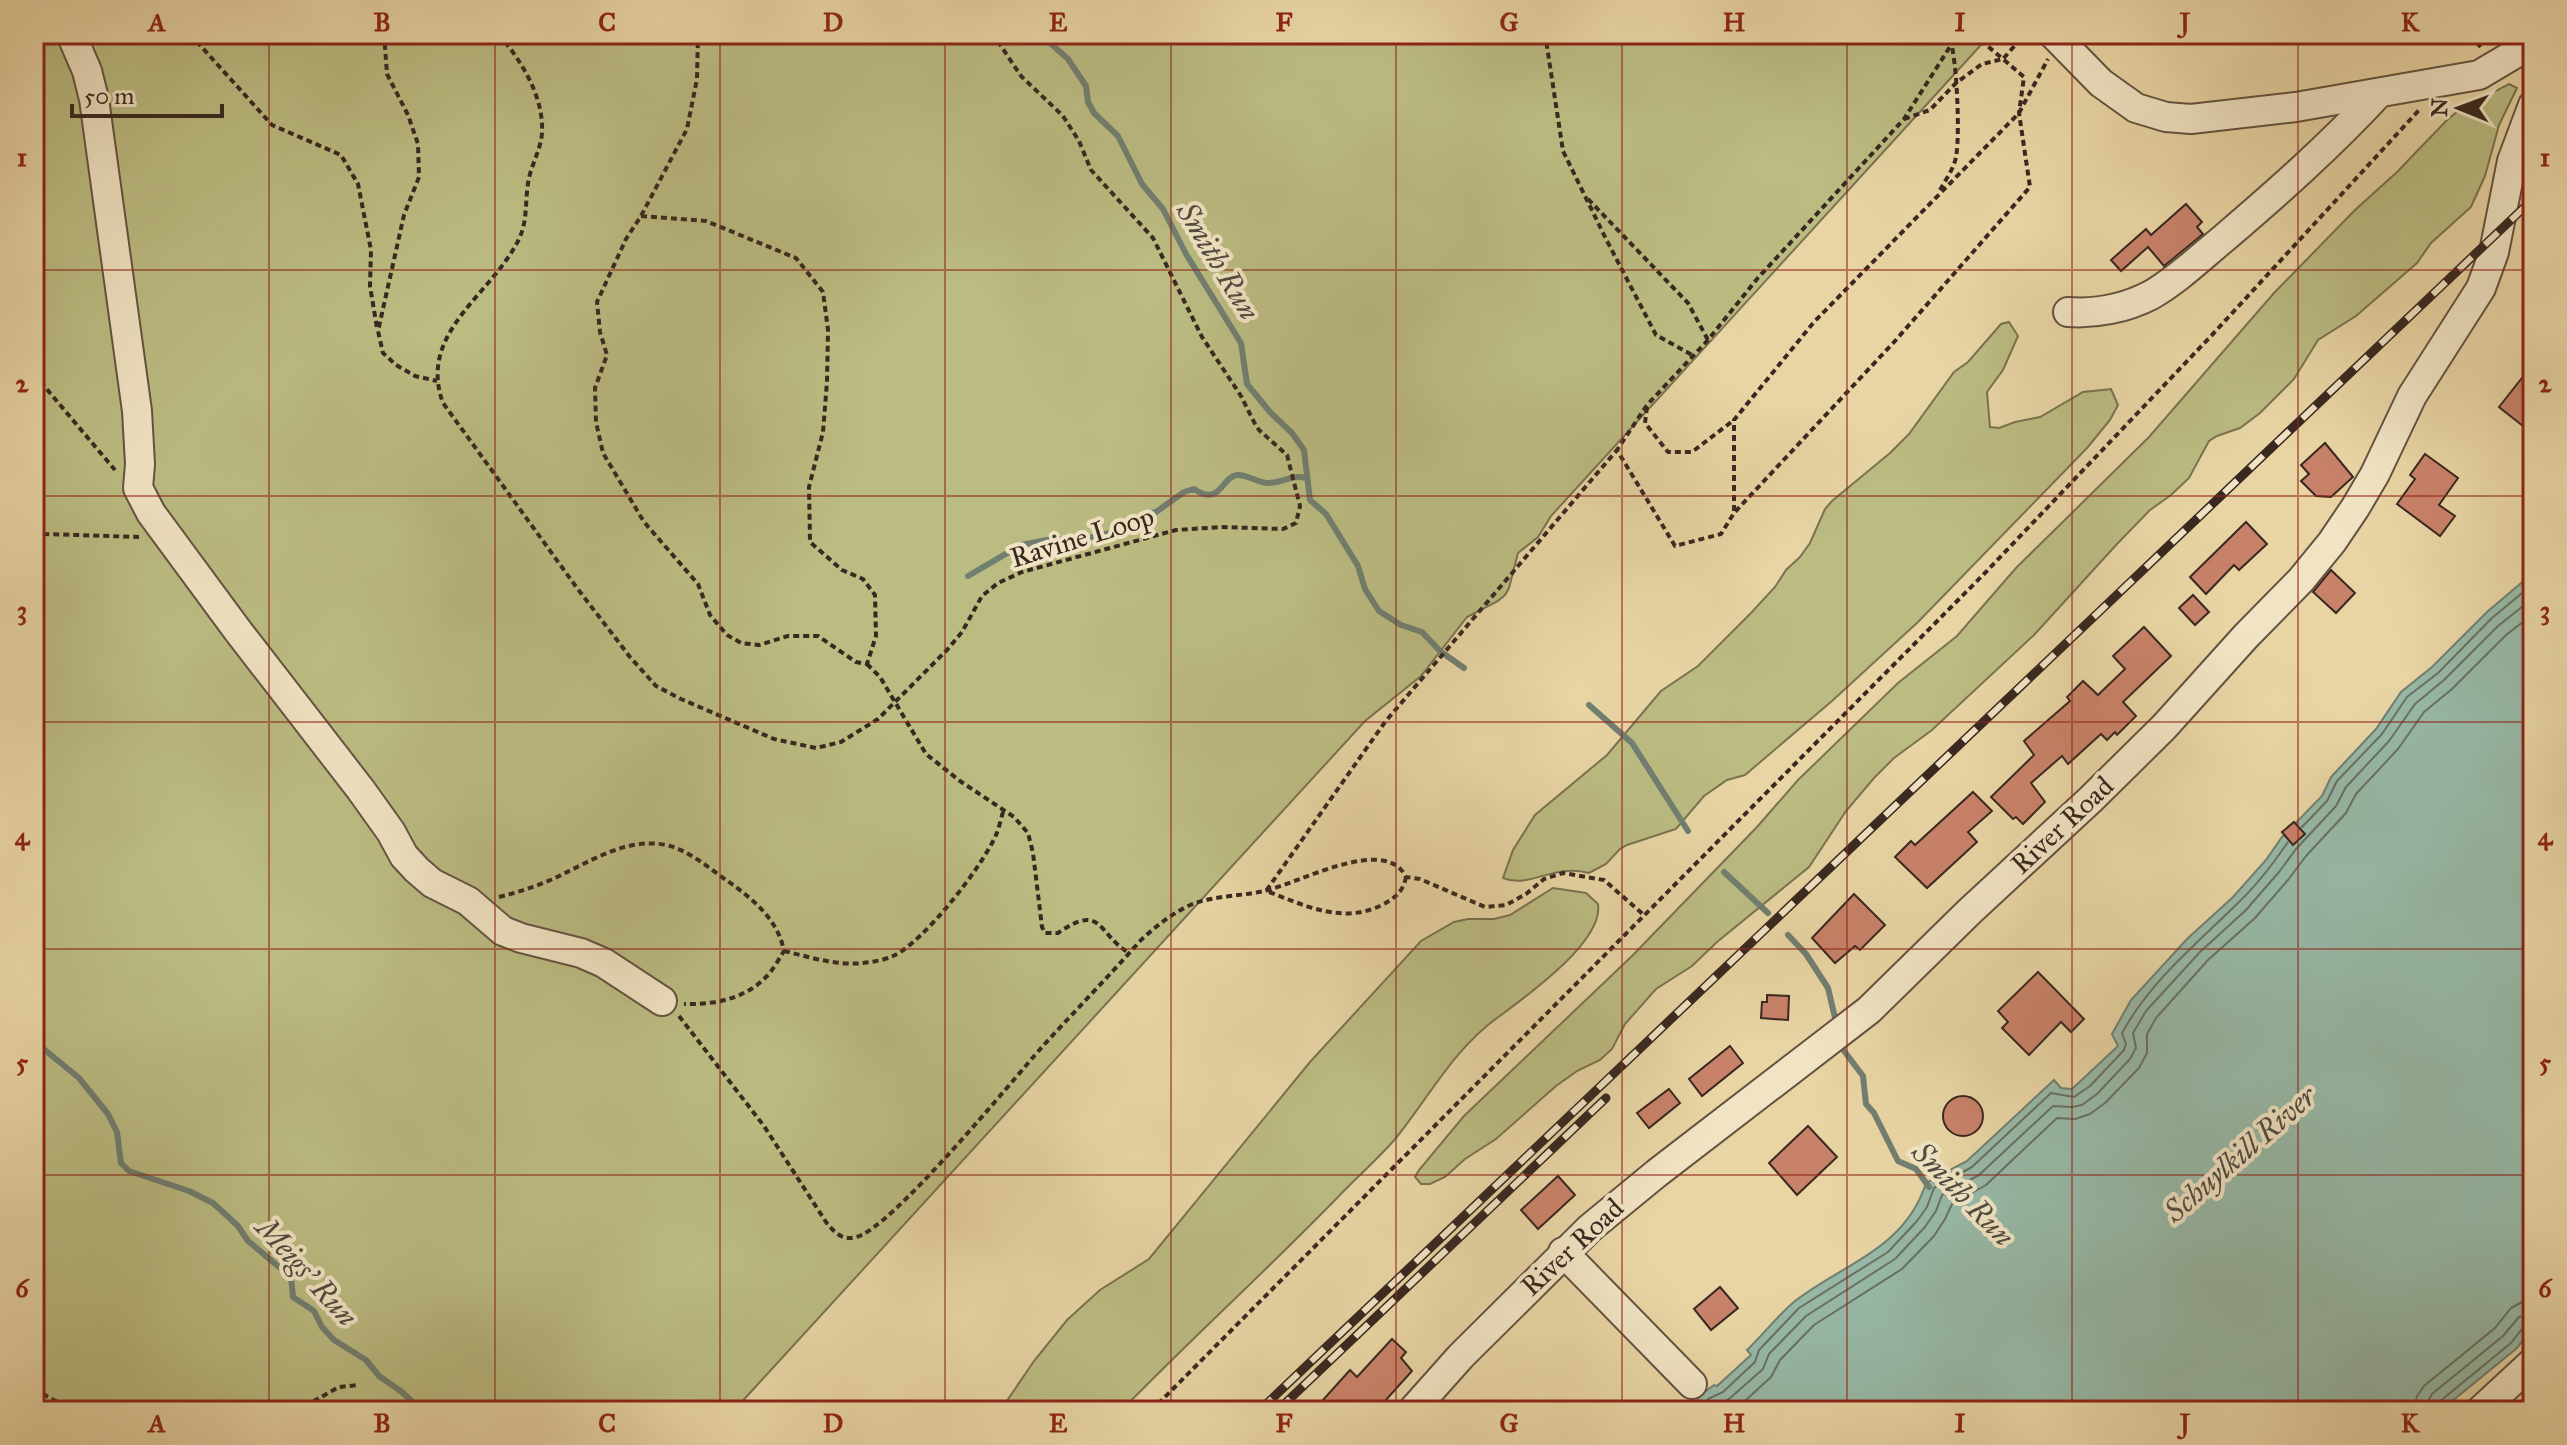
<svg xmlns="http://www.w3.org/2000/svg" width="2567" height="1445" viewBox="0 0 2567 1445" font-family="'IM FELL Great Primer',serif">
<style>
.green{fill:#bbbc82;stroke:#7a7251;stroke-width:2}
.water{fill:#97b9a7;stroke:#717f71;stroke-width:2}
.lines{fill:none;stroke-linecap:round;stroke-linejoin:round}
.shore{stroke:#687064;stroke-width:2}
.stream{stroke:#717f71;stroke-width:6}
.building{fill:#c9826a;stroke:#382820;stroke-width:2}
.minor-casing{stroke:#645341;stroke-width:32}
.path{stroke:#382820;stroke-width:4;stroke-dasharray:6 4;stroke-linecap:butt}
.minor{stroke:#f1e4c4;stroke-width:28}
.rail-casing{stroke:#382820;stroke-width:9}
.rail{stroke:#f1e4c4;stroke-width:6;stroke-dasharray:18;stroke-linecap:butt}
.grid{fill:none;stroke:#8f2418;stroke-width:2;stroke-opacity:0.55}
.labels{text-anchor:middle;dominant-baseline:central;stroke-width:8;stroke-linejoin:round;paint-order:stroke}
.street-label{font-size:28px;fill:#382820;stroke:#f1e4c4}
.water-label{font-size:30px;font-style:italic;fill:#504c42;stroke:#f1e4c4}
.neatline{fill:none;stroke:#8f2418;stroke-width:3}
.grid-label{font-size:26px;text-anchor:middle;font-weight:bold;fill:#8f2418}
</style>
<rect width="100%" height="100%" fill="#e9d5a4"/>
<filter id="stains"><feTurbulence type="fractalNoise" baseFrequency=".0025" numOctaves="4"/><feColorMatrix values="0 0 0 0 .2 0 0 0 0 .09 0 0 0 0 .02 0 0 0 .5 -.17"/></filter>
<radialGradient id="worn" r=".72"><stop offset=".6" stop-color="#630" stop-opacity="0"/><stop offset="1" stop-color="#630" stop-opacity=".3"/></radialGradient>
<!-- green -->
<g class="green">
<path d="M34,34H1991L1551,516L1538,537L1518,553L1509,588L1505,595L1498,601L1467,617L1421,676L1365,721L738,1406V1411H34Z"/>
<path d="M2509,84L2517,88L2499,125L2485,176L2471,207L2431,243L2417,263L2356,316L2318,340L2294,379L2260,413L2240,428L2217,436L2209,441L2189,478L2171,495L2150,510L2117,544L2034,635L1932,730L1894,758L1874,778L1846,811L1809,867L1717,942L1692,966L1656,989L1625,1024L1612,1049L1600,1060L1577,1071L1556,1086L1496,1139L1465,1159L1445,1177L1430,1184H1421L1415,1177L1419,1170L1464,1116L1632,956L1757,827L1798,780L1898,683L1957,636L2016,568L2149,437L2274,293L2355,210L2397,172L2447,120L2462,108Z"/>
<path d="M2009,322L2018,336L2003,370L1987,392L1990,427L1999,428L2015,422L2040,417L2083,392L2111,389L2118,405L2110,420L2087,448L1918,622L1832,701L1745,775L1727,780L1704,796L1676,829L1627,845L1620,849L1606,864L1589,873C1552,863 1531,889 1503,878L1513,850L1535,815L1607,755L1661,691L1698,666L1751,613L1775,587L1786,570L1800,557L1810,543L1825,509L1832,501L1890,453L1909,434L1954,372L1968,362L2001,324Z"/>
<path d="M1553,888L1586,893L1598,904C1604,942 1525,997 1497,1018C1454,1049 1429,1097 1396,1138C1378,1159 1356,1178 1337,1198C1266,1271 1191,1339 1121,1411H998L1004,1405L1034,1361L1067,1320L1100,1290L1149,1259L1310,1062L1421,941L1454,922L1468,919H1494L1510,915Z"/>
</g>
<!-- water -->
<path class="water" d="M2533,573V1327L2517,1348L2440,1411H1689L1699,1401L1688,1387L1696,1380L1706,1391L1714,1385L1717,1386L1751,1355L1747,1350C1763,1335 1778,1315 1795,1301C1844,1263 1905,1249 1926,1183L1967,1161L2054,1080L2061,1088L2072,1089L2118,1046L2112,1034L2131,1000L2187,939L2233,897L2266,860L2282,837L2322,796L2331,777L2376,729L2401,692L2432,667L2487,612Z"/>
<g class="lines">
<!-- shore -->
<g class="shore">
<path d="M2302,827L2327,801L2337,781L2382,734L2407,697L2438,673L2492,618L2533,584"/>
<path d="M1700,1411L1708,1399L1723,1392L1755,1362L1759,1350L1799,1308L1888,1252L1917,1221L1927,1207L1934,1188L1972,1167L2051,1093L2074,1097L2090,1086L2124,1050L2126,1044L2122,1033C2150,982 2195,945 2237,904C2256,886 2273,864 2288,842"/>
<path d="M1714,1411L1716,1406L1729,1399L1763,1369L1769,1354L1806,1316L1895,1259L1925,1227L1936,1211L1942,1195L1979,1175L2053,1106L2072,1107L2082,1105L2097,1094L2130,1059L2136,1048L2133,1033L2146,1011L2200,952L2246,910L2279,872L2296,849L2336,806L2346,787L2389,741L2415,704L2444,680L2498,626L2533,598"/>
<path d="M1734,1411L1771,1377L1780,1360L1814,1325L1902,1269L1934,1236L1945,1219L1952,1204L1986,1185L2057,1118L2075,1119L2090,1114L2105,1103L2139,1068L2147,1053V1034L2156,1018L2208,960L2255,918L2288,880L2306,856L2346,813L2356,794L2398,749L2424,712L2452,689L2506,635L2533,614"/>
<path d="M2414,1411L2417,1396L2424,1386L2495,1328L2511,1308L2522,1302L2533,1301"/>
<path d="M2426,1411L2427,1403L2432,1394L2503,1336L2519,1317L2533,1313"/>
<path d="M2436,1411L2439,1402L2511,1343L2525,1325L2533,1323"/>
</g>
<!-- stream -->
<g class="stream">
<path d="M1025,34L1027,37L1049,42L1068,59L1086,86L1088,102L1094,113L1118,136L1142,184L1163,209L1186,254L1241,343L1247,384L1270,412L1292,433L1304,450L1310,500L1326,514L1358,566L1365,589L1379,611L1401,625L1422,632L1440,651L1464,668"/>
<path d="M968,576L1021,545L1047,540L1089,538L1118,531L1138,517L1156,512L1184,492L1194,489C1221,507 1221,477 1237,475C1247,474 1258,483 1268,483C1282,483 1293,474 1306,478"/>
<path d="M1589,705L1632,743L1688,831"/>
<path d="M1724,872L1768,913"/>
<path d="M1788,935L1806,954L1828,988L1836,1022"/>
<path d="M34,1041L79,1078L108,1114L117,1132L121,1163L129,1171L189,1191L213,1203L238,1226L248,1241L291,1277L293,1297L314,1311L322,1327L334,1340L366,1360L379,1376L402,1392L417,1406L418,1411"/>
<path d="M1841,1047L1863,1076L1866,1104L1874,1113L1898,1161L1916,1169L1929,1187"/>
</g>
</g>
<!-- building -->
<g class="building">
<path d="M2186,204L2202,222L2197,227L2203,234L2164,266L2148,247L2121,271L2111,260L2146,229L2151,235Z"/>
<path d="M2533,364V434L2499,407Z"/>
<path d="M2325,443L2353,477L2331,497L2316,496L2301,481L2309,474L2301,465Z"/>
<path d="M2425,454L2458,478L2439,505L2455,516L2440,536L2397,504L2415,479L2410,475Z"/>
<path d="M2246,522L2267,544L2239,570L2234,565L2206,594L2190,577Z"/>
<path d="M2331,570L2355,593L2336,613L2313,592Z"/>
<path d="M2193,595L2209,612L2195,625L2179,608Z"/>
<path d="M2144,627L2171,656L2123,702L2136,716L2117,735L2115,732L2107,740L2101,734L2068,764L2062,756L2031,783L2045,802L2023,824L2016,817L2013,819L1991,797L2034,755L2024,741L2070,701L2067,697L2083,681L2098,695L2125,669L2113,656Z"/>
<path d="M1973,792L1992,811L1968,832L1977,842L1927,888L1895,857L1911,841L1915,845Z"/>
<path d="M2294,822L2305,834L2293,845L2282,832Z"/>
<path d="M1854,894L1885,925L1860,950L1855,946L1835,963L1812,938Z"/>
<path d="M2038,972L2084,1019L2071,1032L2061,1022L2029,1055L2002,1028L2008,1022L1998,1011Z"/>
<path d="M1767,995L1789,996L1788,1020L1761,1018L1762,1002H1767Z"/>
<path d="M1730,1046L1743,1063L1702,1096L1689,1079Z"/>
<path d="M1669,1089L1680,1103L1649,1128L1637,1113Z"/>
<circle cx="1963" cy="1116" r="20"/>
<path d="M1808,1126L1837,1157L1797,1195L1769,1163Z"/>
<path d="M1558,1176L1575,1195L1538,1229L1521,1210Z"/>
<path d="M1720,1287L1738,1308L1711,1330L1694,1309Z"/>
<path d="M1392,1339L1406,1352L1401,1358L1412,1371L1376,1411H1313L1350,1370L1357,1377Z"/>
</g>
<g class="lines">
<defs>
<g id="minor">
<path d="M71,34L87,71L94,99L137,411L140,464L138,488L151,513L238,631L361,790L391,832L404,856L417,870L432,883L468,901L503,931L521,938L581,953L604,963L662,1001"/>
<path d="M2053,34L2101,83L2136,108L2166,117L2191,119L2296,107L2479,75L2533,43"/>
<path d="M2068,312C2096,314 2126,308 2151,295C2177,280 2200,258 2223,239C2278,192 2330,146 2379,93"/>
<path d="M1563,1252L1692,1384"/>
<path d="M1412,1411L1461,1356L1590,1228L1657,1173L1869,1010L1970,911L2090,800L2164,727L2246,636L2301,580L2332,542L2355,508L2375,474L2412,396L2481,288L2494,252L2512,161L2533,105"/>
<path d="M2480,1411L2533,1362"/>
</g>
</defs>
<!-- minor casing -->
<use href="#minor" class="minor-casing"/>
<!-- path -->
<g class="path">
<path d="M190,34L272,125L341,155L358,184L371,250L370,286L377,328"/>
<path d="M384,34L387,74L408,115L418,144L419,177L404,215L378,331L383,353L396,365L415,376L437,381"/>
<path d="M499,34C521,61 544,96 542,133C541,147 534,160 530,174C524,196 529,218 519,239C492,295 417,332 443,403L577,588L630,657L656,686L681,699L774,739L816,748L841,742L878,719L947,650L962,632L982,596L998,583L1022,572L1176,530L1222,527L1283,529L1296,523L1300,506L1287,455L1259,430L1254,422L1241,396L1202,337L1153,238L1091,170L1079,141L1063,116L1021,76L993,34"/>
<path d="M1524,34L1545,40"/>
<path d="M1542,34L1546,40L1563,151L1606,239L1656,335L1694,356"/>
<path d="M1973,34L2003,59L2025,34"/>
<path d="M2478,47L2490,34"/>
<path d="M1904,119L1930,110L1956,83L1982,64L2003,59L2024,77L2019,113L2030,187L1895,341L1734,513L1721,534L1675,546L1617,450L1647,405L1708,340L1757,279L1904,119L1953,42"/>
<path d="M1940,190C1945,181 1952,171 1955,161C1961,145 1957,47 1948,34"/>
<path d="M1588,199L1688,303L1708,340"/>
<path d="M641,216L706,221L796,258L823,292L828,330L827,382L823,432L809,487L810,542L842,570L863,579L875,595L876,636L867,664L856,662L818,636H788L759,645L741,643L727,635L710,615L698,584L644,522L603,453L596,422L595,388L607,355L600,332L597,302L626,239L641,216L687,129L697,79L698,34"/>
<path d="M34,374L115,470"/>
<path d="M1647,407L1645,423L1668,452H1692L1734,420"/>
<path d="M1734,511V420L1814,322L2019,113L2048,59"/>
<path d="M34,530L44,534L139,537"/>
<path d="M867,664L880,677L926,754L960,781L1014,817L1028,833L1033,853L1042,927L1045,933H1058C1103,902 1097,934 1129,953"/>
<path d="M1406,877C1403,892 1395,898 1382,905C1341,925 1305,905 1266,891L1385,722L1617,450"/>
<path d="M499,897C519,892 538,886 557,877C591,861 627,837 666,845C689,850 710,869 729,882C754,900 778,920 784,951C779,959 773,970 766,977C745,999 713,1005 684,1004"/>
<path d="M784,951C810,957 836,966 863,963C872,962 885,960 893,956C924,942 982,867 996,835C999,828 1001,819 1003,812"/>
<path d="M679,1016L764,1126L826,1222C834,1232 842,1241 856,1237C890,1230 1012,1081 1042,1047C1075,1011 1109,976 1141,940C1155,927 1169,916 1186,907C1211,895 1238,897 1264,891C1298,884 1385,834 1406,877L1420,879L1485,907L1506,905L1526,894L1544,879L1563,873L1604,880L1645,916"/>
<path d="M34,1389L74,1411"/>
<path d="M296,1411L339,1387L359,1385"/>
<path d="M1151,1411L1984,574L2212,335L2420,109"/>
</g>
<!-- minor -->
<use href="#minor" class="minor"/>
<defs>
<g id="rail">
<path d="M1259,1411L2533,199"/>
<path d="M1277,1411L1606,1098"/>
</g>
</defs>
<!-- rail casing -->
<use href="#rail" class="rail-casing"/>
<!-- rail -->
<use href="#rail" class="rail"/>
</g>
<!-- grid -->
<path class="grid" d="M269,34V1411M495,34V1411M720,34V1411M945,34V1411M1171,34V1411M1396,34V1411M1622,34V1411M1847,34V1411M2072,34V1411M2298,34V1411M34,270H2533M34,496H2533M34,722H2533M34,949H2533M34,1175H2533"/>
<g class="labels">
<!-- street labels -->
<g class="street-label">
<text transform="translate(1082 537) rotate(-17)">Ravine Loop</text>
<text transform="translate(2062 825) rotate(-43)">River Road</text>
<text transform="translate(1572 1247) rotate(-43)">River Road</text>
</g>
<!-- water labels -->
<g class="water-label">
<text transform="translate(1218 261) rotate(59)">Smith Run</text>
<text transform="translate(2240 1154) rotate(-41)">Schuylkill River</text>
<text transform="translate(1963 1194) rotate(46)">Smith Run</text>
<text transform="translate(307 1272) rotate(48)">Meigs' Run</text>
</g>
</g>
<!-- margin -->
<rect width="2567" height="1445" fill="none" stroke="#e9d5a4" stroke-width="88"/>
<!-- north arrow -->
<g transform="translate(2459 108) rotate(271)" stroke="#f1e4c4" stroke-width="6" paint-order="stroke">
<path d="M0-6L14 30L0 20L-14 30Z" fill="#382820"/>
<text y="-12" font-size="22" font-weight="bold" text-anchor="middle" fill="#382820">N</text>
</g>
<!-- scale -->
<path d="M72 104v12h150v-12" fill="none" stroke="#382820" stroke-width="4"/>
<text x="84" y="104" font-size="24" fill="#382820" stroke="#f1e4c4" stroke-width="6" paint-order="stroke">50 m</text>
<rect x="44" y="44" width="2479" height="1357" class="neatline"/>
<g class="grid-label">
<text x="157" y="31">A</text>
<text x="382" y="31">B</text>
<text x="607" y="31">C</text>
<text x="833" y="31">D</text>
<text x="1058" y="31">E</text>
<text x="1284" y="31">F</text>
<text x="1509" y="31">G</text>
<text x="1734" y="31">H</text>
<text x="1960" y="31">I</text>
<text x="2185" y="31">J</text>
<text x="2410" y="31">K</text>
<text x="22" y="166">1</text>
<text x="2545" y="166">1</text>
<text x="22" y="392">2</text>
<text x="2545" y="392">2</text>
<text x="22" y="619">3</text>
<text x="2545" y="619">3</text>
<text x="22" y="845">4</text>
<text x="2545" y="845">4</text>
<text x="22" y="1071">5</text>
<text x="2545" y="1071">5</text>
<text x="22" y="1297">6</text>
<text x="2545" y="1297">6</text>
<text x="157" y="1432">A</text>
<text x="382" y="1432">B</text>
<text x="607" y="1432">C</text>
<text x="833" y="1432">D</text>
<text x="1058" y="1432">E</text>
<text x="1284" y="1432">F</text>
<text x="1509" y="1432">G</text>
<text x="1734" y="1432">H</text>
<text x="1960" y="1432">I</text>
<text x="2185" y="1432">J</text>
<text x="2410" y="1432">K</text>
</g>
<rect width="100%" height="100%" filter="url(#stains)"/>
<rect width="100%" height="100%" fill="url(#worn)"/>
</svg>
